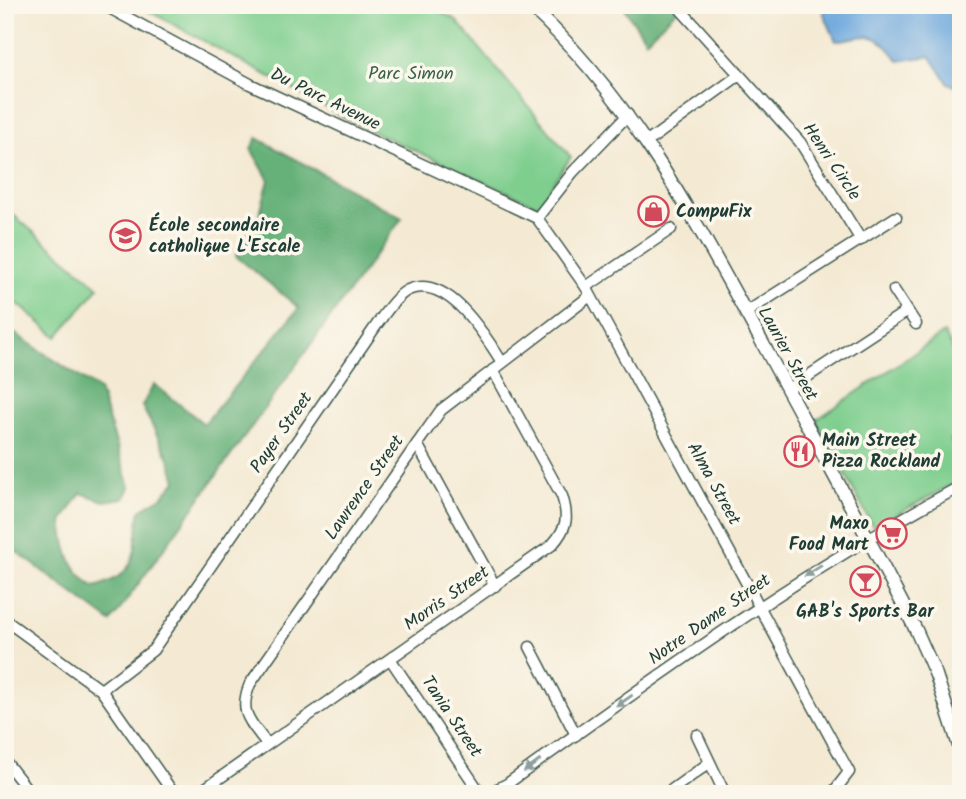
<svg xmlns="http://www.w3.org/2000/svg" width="966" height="799" viewBox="0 0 966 799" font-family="Kalam,sans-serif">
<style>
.green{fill:#7ece8e;stroke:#4e8661;stroke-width:2}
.forest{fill:#66b179;stroke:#427756;stroke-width:2}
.water{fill:#6da7dd;stroke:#467288;stroke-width:2}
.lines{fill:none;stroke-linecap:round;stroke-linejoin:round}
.minor-casing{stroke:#3f574c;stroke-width:13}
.major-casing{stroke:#3f574c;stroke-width:15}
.minor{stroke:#fff;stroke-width:10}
.major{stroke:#fff;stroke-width:12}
.oneway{fill:#8f9e9a}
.labels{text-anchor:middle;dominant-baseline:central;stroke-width:7;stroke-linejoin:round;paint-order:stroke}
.park-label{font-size:18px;fill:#37614a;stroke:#fbf7ec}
.street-label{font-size:18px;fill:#1f3d34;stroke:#fbf7ec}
.poi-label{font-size:18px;font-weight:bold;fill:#1f3d34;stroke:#fbf7ec;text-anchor:start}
</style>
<rect width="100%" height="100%" fill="#fbf7ec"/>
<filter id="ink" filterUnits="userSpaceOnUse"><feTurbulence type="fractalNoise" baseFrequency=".0143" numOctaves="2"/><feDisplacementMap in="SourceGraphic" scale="14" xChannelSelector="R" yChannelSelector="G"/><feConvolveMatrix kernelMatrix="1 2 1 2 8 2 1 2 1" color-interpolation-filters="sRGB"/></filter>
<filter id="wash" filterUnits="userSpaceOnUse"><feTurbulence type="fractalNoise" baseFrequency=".00686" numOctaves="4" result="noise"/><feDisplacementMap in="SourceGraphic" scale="28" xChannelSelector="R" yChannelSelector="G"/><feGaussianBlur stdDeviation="1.57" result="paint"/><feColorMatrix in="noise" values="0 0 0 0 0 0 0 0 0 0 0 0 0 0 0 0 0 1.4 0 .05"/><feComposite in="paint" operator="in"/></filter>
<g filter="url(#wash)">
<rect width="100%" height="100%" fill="#f4ead4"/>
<!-- green -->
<g class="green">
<path d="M138,5H425L455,19L571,157L538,206L356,124Z"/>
<path d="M5,208L99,287L57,337L5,293Z"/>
<path d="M944,333L961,364V434L950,440L961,460V480L873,527L816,420Z"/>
</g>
<!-- forest -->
<g class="forest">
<path d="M622,5H682L646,40Z"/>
<path d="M257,138L402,218L111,622L5,543V327L99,390L130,487L125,498L104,501L81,493L62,522C66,552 69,568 94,587C141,574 133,552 140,510L162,497L176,481L170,460L142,406L154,384L204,424L299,308L236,256L259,216L269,180L251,149Z"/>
</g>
<!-- water -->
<path class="water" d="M830,5H961V89L948,83L930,56L899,61C877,31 870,34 836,41L823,12Z"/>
</g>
<g filter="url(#ink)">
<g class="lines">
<defs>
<g id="minor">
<path d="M104,5L250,84L537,218L586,287L849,772L832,794"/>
<path d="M681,10L800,142L861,240"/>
<path d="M647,142L738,76"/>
<path d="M537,218L573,172L628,115"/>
<path d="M586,287L671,229"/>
<path d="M894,290L916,324"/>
<path d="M745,313L896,217"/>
<path d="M787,390L907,311"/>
<path d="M417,444L495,586"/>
<path d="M5,620L101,690L174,794"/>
<path d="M530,647L576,735"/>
<path d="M391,660L481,794"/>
<path d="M101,690L153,650L378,323C386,312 396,296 408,290C448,273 485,336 502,362"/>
<path d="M697,735L725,794"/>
<path d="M267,744C250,721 238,713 250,684L417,444L441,410L590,296"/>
<path d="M5,761L31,794"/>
<path d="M197,794L552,545C567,528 569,518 562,496L493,370"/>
<path d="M487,794L507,784C654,678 801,572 961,486"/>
<path d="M666,794L709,763"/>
</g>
<path id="major" d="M529,5C636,103 694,219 763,344C814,439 867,534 916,630L936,675L961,752"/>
</defs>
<!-- minor casing -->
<use href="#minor" class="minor-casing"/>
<!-- major casing -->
<use href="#major" class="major-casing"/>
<!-- minor -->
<use href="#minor" class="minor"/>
<!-- major -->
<use href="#major" class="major"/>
</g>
<!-- one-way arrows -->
<defs><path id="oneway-solid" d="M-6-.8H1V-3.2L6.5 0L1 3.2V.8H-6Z" transform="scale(1.75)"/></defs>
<g class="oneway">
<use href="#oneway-solid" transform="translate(813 571) rotate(148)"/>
<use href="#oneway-solid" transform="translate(624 701) rotate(145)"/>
<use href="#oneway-solid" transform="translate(532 766) rotate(144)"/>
</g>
</g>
<!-- icons -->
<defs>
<symbol id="shop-ring" viewBox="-11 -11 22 22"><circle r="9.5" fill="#fbf7ec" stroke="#d1495b" stroke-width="1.5"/><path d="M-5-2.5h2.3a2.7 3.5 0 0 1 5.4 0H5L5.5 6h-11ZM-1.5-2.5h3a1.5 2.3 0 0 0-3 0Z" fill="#d1495b"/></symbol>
<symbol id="school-ring" viewBox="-11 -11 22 22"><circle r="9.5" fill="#fbf7ec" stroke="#d1495b" stroke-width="1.5"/><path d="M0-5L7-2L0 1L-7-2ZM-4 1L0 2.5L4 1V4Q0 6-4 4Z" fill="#d1495b"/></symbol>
<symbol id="restaurant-ring" viewBox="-11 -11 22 22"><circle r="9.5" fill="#fbf7ec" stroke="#d1495b" stroke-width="1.5"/><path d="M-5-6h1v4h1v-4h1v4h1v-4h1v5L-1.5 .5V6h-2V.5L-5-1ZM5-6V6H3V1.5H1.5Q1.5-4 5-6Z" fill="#d1495b"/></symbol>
<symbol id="supermarket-ring" viewBox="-11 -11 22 22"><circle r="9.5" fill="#fbf7ec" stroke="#d1495b" stroke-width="1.5"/><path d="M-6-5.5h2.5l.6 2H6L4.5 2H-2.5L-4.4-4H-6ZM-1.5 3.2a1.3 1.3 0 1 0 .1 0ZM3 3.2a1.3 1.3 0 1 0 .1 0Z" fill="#d1495b"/></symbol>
<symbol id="bar-ring" viewBox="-11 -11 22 22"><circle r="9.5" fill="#fbf7ec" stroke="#d1495b" stroke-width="1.5"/><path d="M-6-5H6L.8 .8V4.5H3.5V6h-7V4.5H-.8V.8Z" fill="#d1495b"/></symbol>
</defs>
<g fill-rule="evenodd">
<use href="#shop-ring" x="636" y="194" width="35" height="35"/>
<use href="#school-ring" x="108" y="218" width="35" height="35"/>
<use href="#restaurant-ring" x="782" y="434" width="35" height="35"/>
<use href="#supermarket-ring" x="874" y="516" width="35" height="35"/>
<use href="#bar-ring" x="848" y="564" width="35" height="35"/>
</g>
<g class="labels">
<!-- park labels -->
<g class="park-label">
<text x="411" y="74">Parc Simon</text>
</g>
<!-- street labels -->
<g class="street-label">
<text transform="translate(325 100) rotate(26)">Du Parc Avenue</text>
<text transform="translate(831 162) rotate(56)">Henri Circle</text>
<text transform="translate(787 354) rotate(61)">Laurier Street</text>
<text transform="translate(282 433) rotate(-55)">Payer Street</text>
<text transform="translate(713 484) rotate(61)">Alma Street</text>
<text transform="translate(365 488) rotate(-55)">Lawrence Street</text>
<text transform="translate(447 599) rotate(-35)">Morris Street</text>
<text transform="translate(710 620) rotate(-35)">Notre Dame Street</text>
<text transform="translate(451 717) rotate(56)">Tania Street</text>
</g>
<!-- poi labels -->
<g class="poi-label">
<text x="676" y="212">CompuFix</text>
<text x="149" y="226">École secondaire<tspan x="149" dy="21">catholique L'Escale</tspan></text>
<text x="822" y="441">Main Street<tspan x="822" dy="21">Pizza Rockland</tspan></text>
<text x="869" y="524" text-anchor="end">Maxo<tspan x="869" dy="21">Food Mart</tspan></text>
<text x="865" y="612" text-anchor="middle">GAB's Sports Bar</text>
</g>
</g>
<!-- margin -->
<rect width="966" height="799" fill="none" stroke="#fbf7ec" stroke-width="28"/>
</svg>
